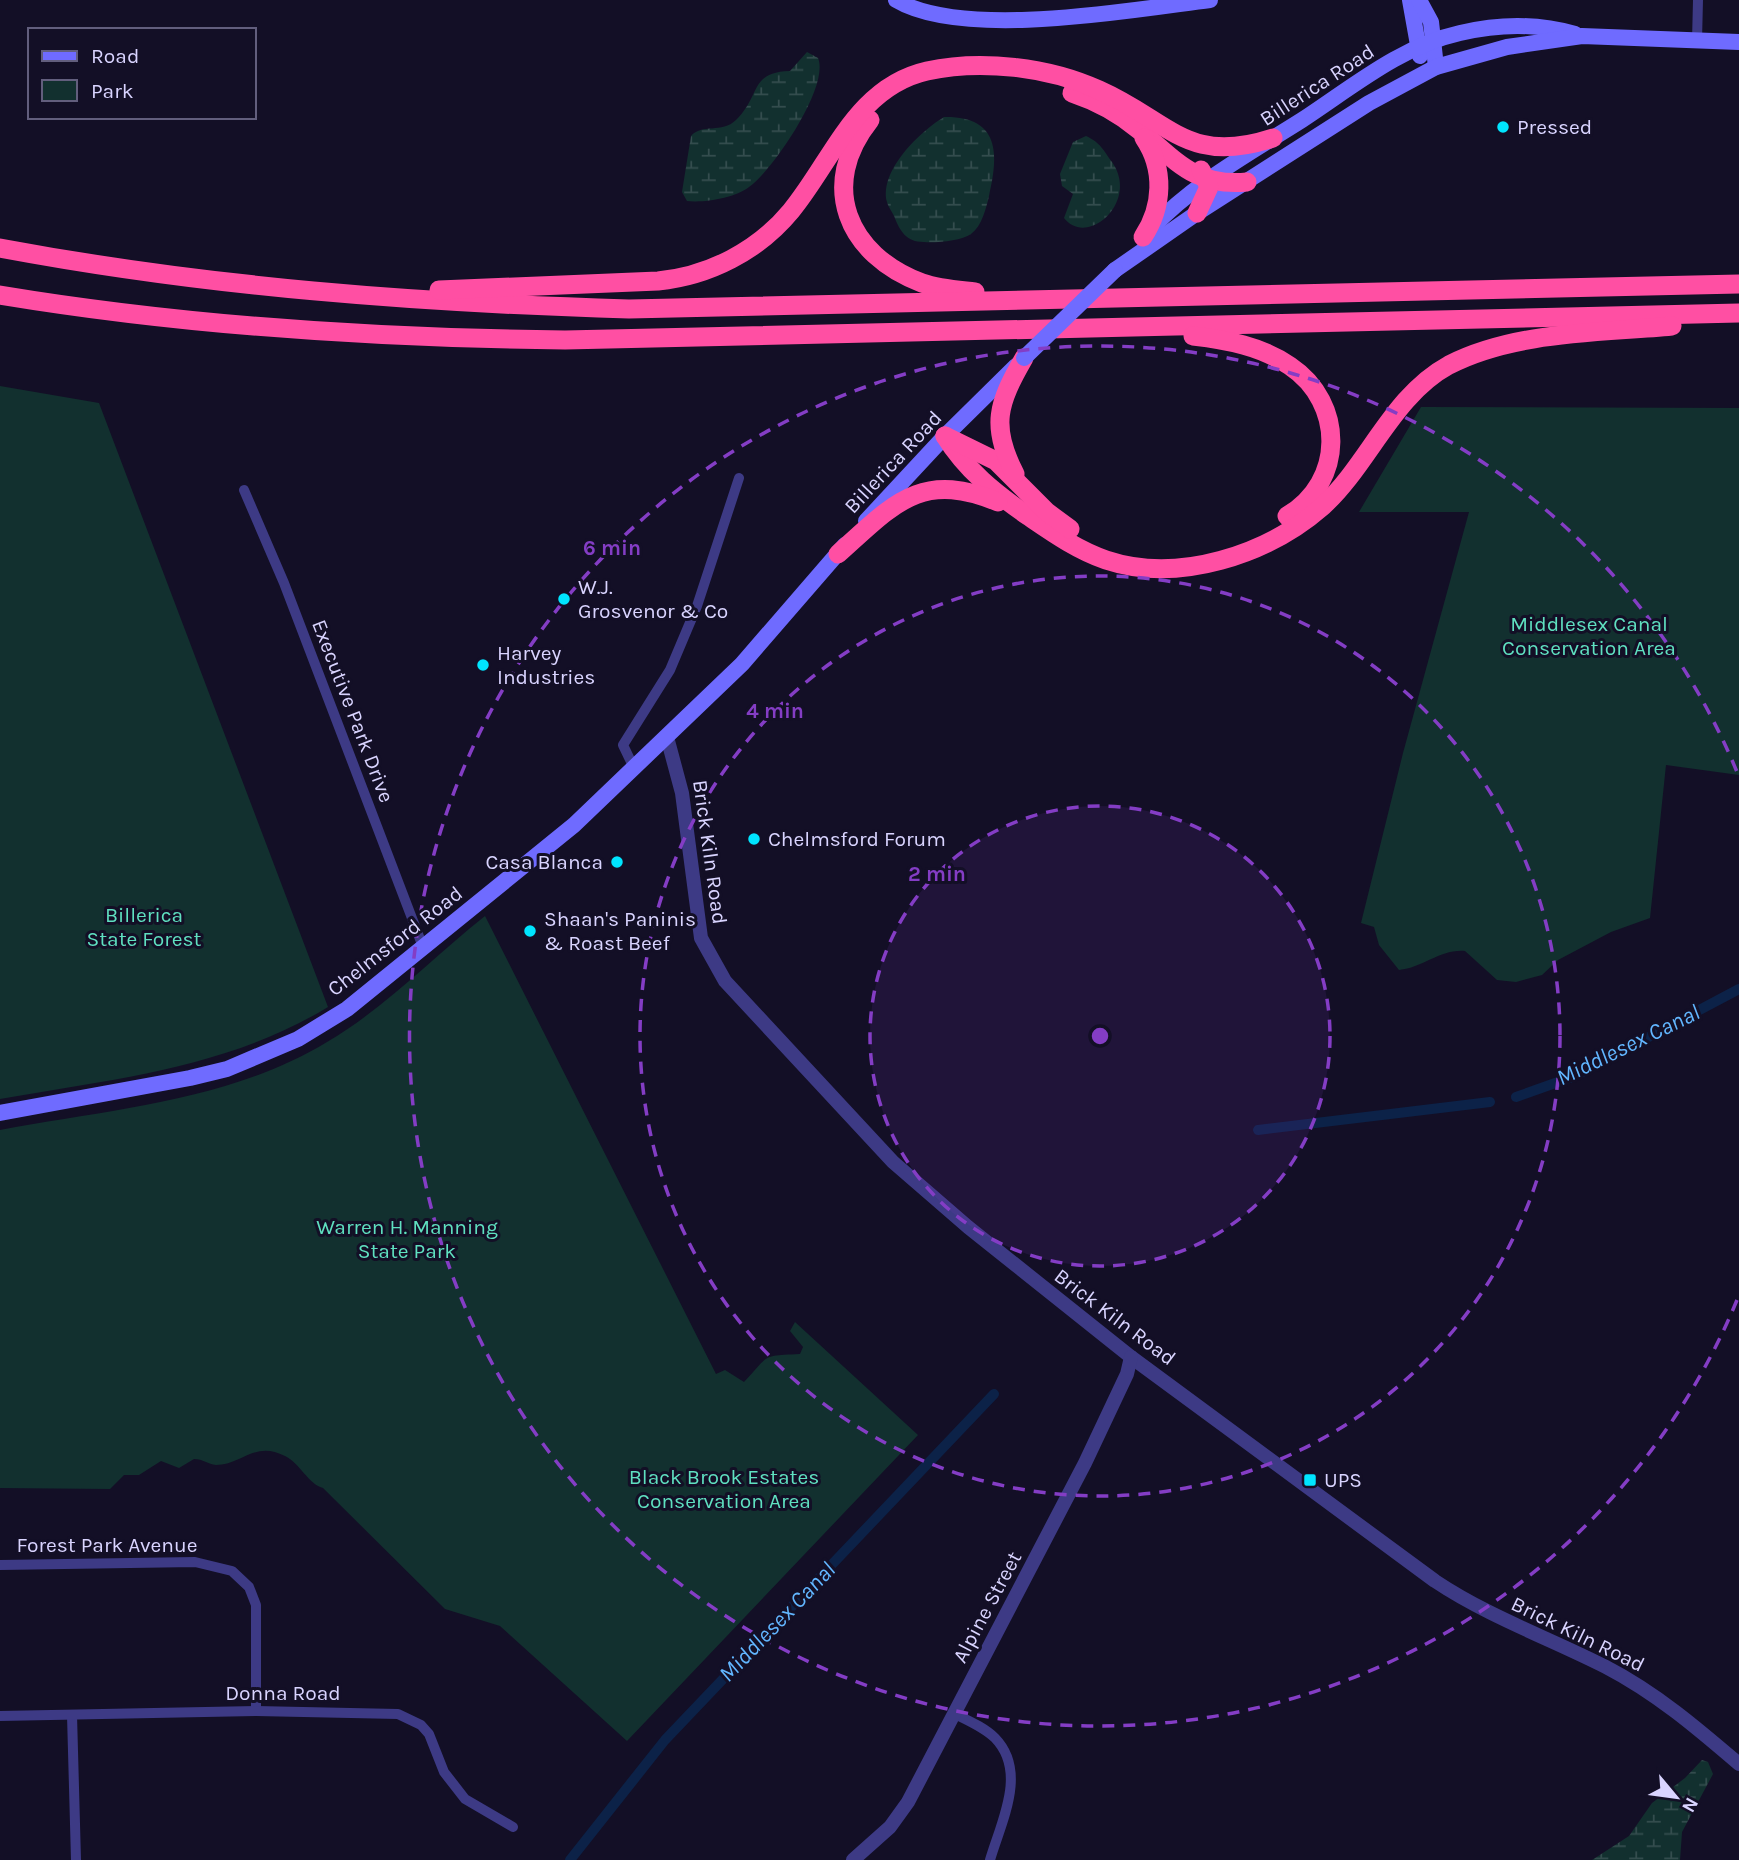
<svg xmlns="http://www.w3.org/2000/svg" width="1739" height="1860" viewBox="0 0 1739 1860" font-family="Karla,sans-serif">
<style>
.green{fill:#12302f}
.wetland{fill:url(#wetland-marsh)}
.lines{fill:none;stroke-linecap:round;stroke-linejoin:round}
.canal{stroke:#0c2248;stroke-width:10}
.minor{stroke:#3d3a85;stroke-width:10}
.tertiary{stroke:#3d3a85;stroke-width:14}
.secondary{stroke:#6f6bff;stroke-width:16}
.motorway{stroke:#ff4fa3;stroke-width:19}
.secondary-bridge{stroke:#6f6bff;stroke-width:16}
.ring{fill:none;stroke:#843dc5;stroke-width:3.5;stroke-dasharray:12 9}
.poi-dot{fill:#00e5ff;stroke:#130f26;stroke-width:2.5}
.labels{text-anchor:middle;dominant-baseline:central;stroke-width:6;stroke-linejoin:round;paint-order:stroke}
.street-label{font-size:21px;fill:#d9d4ff;stroke:#130f26}
.poi-label{font-size:21px;fill:#d9d4ff;stroke:#130f26;text-anchor:start}
.park-label{font-size:21px;fill:#5fe0c0;stroke:#130f26}
.water-label{font-size:23px;font-style:italic;fill:#62b6ff;stroke:#130f26}
.centre{fill:#843dc5;stroke:#130f26;stroke-width:3.5}
.ring-label{font-size:21px;text-anchor:middle;font-weight:bold;fill:#843dc5;stroke:#130f26;stroke-width:6;stroke-linejoin:round;paint-order:stroke}
</style>
<defs>
<pattern id="wetland-marsh" width="20" height="14" patternUnits="userSpaceOnUse" patternTransform="scale(1.75)"><rect width="20" height="14" fill="#12302f"/><path d="M1 5h8M5 5V1M11 12h8M15 12V8" fill="none" stroke="#344d4e"/></pattern>
</defs>
<rect width="100%" height="100%" fill="#130f26"/>
<!-- green -->
<g class="green">
<path d="M0,386L99,403L328,1007C228,1068 114,1079 0,1099Z"/>
<path d="M1421,407L1739,408V775L1666,765L1650,918L1611,932L1558,960L1542,975L1516,982L1497,980L1465,951C1440,949 1423,968 1399,970L1379,945L1374,927L1361,923L1403,753L1469,512H1359Z"/>
<path d="M485,916L716,1374L725,1370L744,1382C770,1354 761,1356 800,1354L803,1347L790,1331L795,1322L918,1435L627,1741L500,1626L445,1609L323,1488C308,1484 300,1463 285,1456C255,1440 242,1465 216,1465C208,1464 203,1459 194,1459L179,1468L161,1461L139,1475H124L110,1489L0,1488V1130C110,1109 230,1101 327,1042C385,1008 432,958 485,916Z"/>
</g>
<!-- wetland -->
<g class="wetland">
<path d="M807,52L818,58C830,86 773,170 749,187C735,198 704,203 687,201L682,192L691,136C702,123 722,134 736,120C761,96 749,72 790,71Z"/>
<path d="M944,117C1000,116 999,154 989,196C986,208 982,226 971,234C961,241 936,243 924,242C906,242 900,231 894,216C892,211 888,207 887,202C879,170 921,131 944,117Z"/>
<path d="M1086,136C1101,143 1103,150 1112,162C1140,202 1087,248 1064,218L1073,194L1062,186L1060,174L1073,142Z"/>
<path d="M1702,1760L1708,1762L1713,1774L1682,1832L1680,1860H1592L1629,1836L1652,1803L1685,1778Z"/>
</g>
<g class="lines">
<!-- canal -->
<g class="canal">
<path d="M1516,1097L1575,1076L1739,989"/>
<path d="M1258,1130L1490,1102"/>
<path d="M570,1860L665,1740L994,1394"/>
</g>
<!-- minor -->
<g class="minor">
<path d="M1697,41L1698,0"/>
<path d="M244,490L284,583L423,947"/>
<path d="M634,768L623,745L670,670L697,606L739,478"/>
<path d="M0,1565L195,1562L232,1571L249,1587L256,1605V1711"/>
<path d="M953,1713C967,1720 984,1727 995,1738C1028,1772 1001,1822 990,1860"/>
<path d="M72,1715L76,1860"/>
<path d="M0,1716L256,1711L398,1714L421,1725L429,1734L444,1772L465,1799L513,1827"/>
</g>
<!-- tertiary -->
<g class="tertiary">
<path d="M667,737L682,793L701,938L725,981L893,1162L968,1227L1131,1357L1435,1581C1489,1617 1549,1638 1606,1667C1656,1693 1697,1728 1739,1764"/>
<path d="M853,1860L890,1827L908,1802L1085,1463L1127,1374L1131,1357"/>
</g>
<!-- secondary -->
<g class="secondary">
<path d="M896,0C963,40 1132,10 1210,0"/>
<path d="M1410,0L1420,56"/>
<path d="M1419,0L1431,22L1436,67"/>
<path d="M1151,229C1193,184 1250,153 1302,120C1351,88 1401,46 1460,33C1498,24 1537,23 1575,34"/>
<path d="M1115,270L1197,213L1369,103L1436,67L1507,47L1582,36L1739,42"/>
<path d="M866,521L945,436L1016,366"/>
<path d="M0,1113L190,1078L227,1069L298,1039L347,1009L574,825L742,664L845,545"/>
</g>
<!-- motorway -->
<g class="motorway">
<path d="M1072,93C1096,101 1120,114 1139,130C1176,160 1194,187 1247,182"/>
<path d="M870,120C818,185 847,255 922,283C939,289 957,290 975,292"/>
<path d="M1197,213L1209,187L1201,170"/>
<path d="M1143,237C1163,207 1165,169 1144,138"/>
<path d="M0,248C208,287 418,303 629,309L1739,284"/>
<path d="M439,290L658,281C709,276 758,251 791,211C833,160 856,87 927,71C981,59 1049,67 1099,90C1171,122 1187,166 1273,138"/>
<path d="M0,295C187,326 375,338 565,340L1739,313"/>
<path d="M1193,336C1227,340 1261,346 1290,366C1345,403 1345,482 1287,516"/>
<path d="M945,436C966,470 995,493 1028,516C1053,533 1077,550 1106,560C1178,584 1267,555 1323,506C1369,464 1392,396 1449,365C1515,331 1600,333 1672,326"/>
<path d="M945,436L996,461L1047,512L1070,529"/>
<path d="M1015,474C990,426 998,403 1024,358"/>
<path d="M838,554C894,504 920,470 998,502"/>
</g>
<!-- secondary-bridge -->
<path class="secondary-bridge" d="M1024,358L1115,270"/>
</g>
<!-- distance rings -->
<circle cx="1100" cy="1036" r="230" fill="#843dc5" fill-opacity=".12"/>
<g class="ring">
<circle cx="1100" cy="1036" r="230"/>
<circle cx="1100" cy="1036" r="460"/>
<path d="M1737 1300A690 690 0 1 1 1737 772"/>
</g>
<!-- markers -->
<g class="poi-dot">
<circle cx="1503" cy="127" r="7"/>
<circle cx="564" cy="599" r="7"/>
<circle cx="483" cy="665" r="7"/>
<circle cx="754" cy="839" r="7"/>
<circle cx="617" cy="862" r="7"/>
<circle cx="530" cy="931" r="7"/>
<rect x="1303" y="1473" width="14" height="14" rx="3.5"/>
</g>
<g class="labels">
<!-- street labels -->
<g class="street-label">
<text transform="translate(1317 85) rotate(-33)">Billerica Road</text>
<text transform="translate(893 462) rotate(-47)">Billerica Road</text>
<text transform="translate(353 711) rotate(69)">Executive Park Drive</text>
<text transform="translate(710 852) rotate(82)">Brick Kiln Road</text>
<text transform="translate(395 941) rotate(-38)">Chelmsford Road</text>
<text transform="translate(1115 1317) rotate(37)">Brick Kiln Road</text>
<text x="107" y="1545">Forest Park Avenue</text>
<text transform="translate(987 1607) rotate(-62)">Alpine Street</text>
<text transform="translate(1578 1634) rotate(26)">Brick Kiln Road</text>
<text x="283" y="1693">Donna Road</text>
</g>
<!-- poi labels -->
<g class="poi-label">
<text x="1517" y="127">Pressed</text>
<text x="578" y="587">W.J.<tspan x="578" dy="24">Grosvenor &amp; Co</tspan></text>
<text x="497" y="653">Harvey<tspan x="497" dy="24">Industries</tspan></text>
<text x="768" y="839">Chelmsford Forum</text>
<text x="603" y="862" text-anchor="end">Casa Blanca</text>
<text x="544" y="919">Shaan's Paninis<tspan x="544" dy="24">&amp; Roast Beef</tspan></text>
<text x="1324" y="1480">UPS</text>
</g>
<!-- park labels -->
<g class="park-label">
<text x="1589" y="624">Middlesex Canal<tspan x="1589" dy="24">Conservation Area</tspan></text>
<text x="144" y="915">Billerica<tspan x="144" dy="24">State Forest</tspan></text>
<text x="407" y="1227">Warren H. Manning<tspan x="407" dy="24">State Park</tspan></text>
<text x="724" y="1477">Black Brook Estates<tspan x="724" dy="24">Conservation Area</tspan></text>
</g>
<!-- water labels -->
<g class="water-label">
<text transform="translate(1628 1045) rotate(-26)">Middlesex Canal</text>
<text transform="translate(777 1622) rotate(-46)">Middlesex Canal</text>
</g>
</g>
<circle cx="1100" cy="1036" r="10" class="centre"/>
<g class="ring-label">
<text x="612" y="555">6 min</text>
<text x="775" y="718">4 min</text>
<text x="937" y="881">2 min</text>
</g>
<!-- legend -->
<rect x="28" y="28" width="228" height="91" fill="#130f26" stroke="#625e7d" stroke-width="2"/>
<rect x="42" y="51" width="35" height="10" fill="#6f6bff" stroke="#625e7d" stroke-width="2"/>
<text x="91" y="63" font-size="21" fill="#d9d4ff">Road</text>
<rect x="42" y="80" width="35" height="21" fill="#12302f" stroke="#625e7d" stroke-width="2"/>
<text x="91" y="98" font-size="21" fill="#d9d4ff">Park</text>
<!-- north arrow -->
<g transform="translate(1676 1797) rotate(119)" stroke="#130f26" stroke-width="5" paint-order="stroke">
<path d="M0-5L12 26L0 18L-12 26Z" fill="#d9d4ff"/>
<text y="-10" font-size="19" font-weight="bold" text-anchor="middle" fill="#d9d4ff">N</text>
</g>
</svg>
